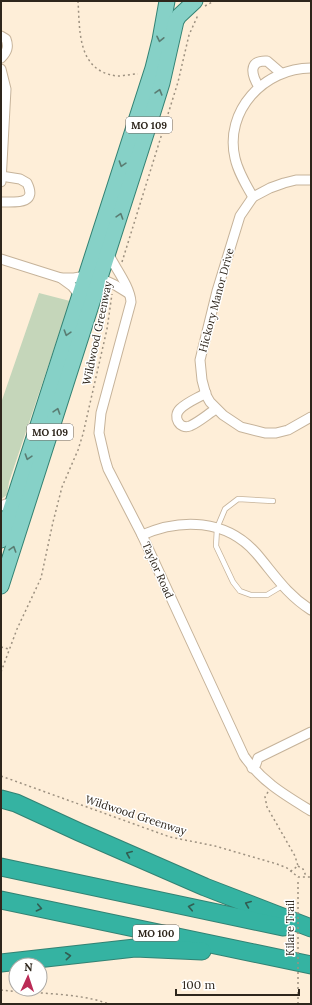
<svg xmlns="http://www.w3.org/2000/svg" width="312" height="1005" viewBox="0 0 312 1005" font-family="Lora,serif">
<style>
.green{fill:#c5d6ba}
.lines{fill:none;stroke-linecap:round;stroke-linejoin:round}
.lane-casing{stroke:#c6b39a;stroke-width:6}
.street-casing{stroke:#c6b39a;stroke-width:11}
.primary-casing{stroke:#338273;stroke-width:17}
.highway-casing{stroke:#338273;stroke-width:19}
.path{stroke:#9d9180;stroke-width:1.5;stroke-dasharray:2 3;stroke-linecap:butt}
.lane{stroke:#fff;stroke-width:4.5}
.street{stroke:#fff;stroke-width:9}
.primary{stroke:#86d1c7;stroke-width:15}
.highway{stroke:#35b3a2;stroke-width:17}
.path-bridge{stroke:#9d9180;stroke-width:1.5;stroke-dasharray:2 3;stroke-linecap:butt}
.oneway{stroke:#5a7c72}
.oneway2{stroke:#315e52}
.labels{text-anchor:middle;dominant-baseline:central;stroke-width:3;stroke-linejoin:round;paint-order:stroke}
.shield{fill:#fff;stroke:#6d6760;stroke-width:1}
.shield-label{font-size:10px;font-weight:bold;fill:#2e261c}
.street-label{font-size:11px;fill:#2e261c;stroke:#fff}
</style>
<rect width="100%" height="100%" fill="#feeed8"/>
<!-- green -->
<path class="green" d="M39,293L70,301L9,482L7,495L1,499V403Z"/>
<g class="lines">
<defs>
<path id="lane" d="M273,501L238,499L225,509L217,528L216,546L233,582L240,591L251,595H267L282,586"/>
<g id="street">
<path d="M1,36L6,39C9,47 7,52 1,58"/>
<path d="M1,69L6,89L1,182"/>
<path d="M259,87C252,76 247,60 267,61L281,73"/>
<path d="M311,180H296L284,183L270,188L253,197L240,216L217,291L200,360L202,380L206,395L210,402L223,415L241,427L265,433H276L288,430L311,417"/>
<path d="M253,197C246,185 238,172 235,158C224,111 264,68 311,68"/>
<path d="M1,202C15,202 38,205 27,183L20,179L1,176"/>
<path d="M108,253C115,268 130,286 131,302L101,413L99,433L105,459L108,469L142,535L244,756C262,782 285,795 311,811"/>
<path d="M1,259L61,278H74L86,276"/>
<path d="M61,278L72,286L80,296"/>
<path d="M100,278L115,285L128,293"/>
<path d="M206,393C198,398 187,402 180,409C172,417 180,430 190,426C199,422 208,414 216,409"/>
<path d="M1,506L14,501"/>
<path d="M142,535C181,518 226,519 256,553C274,574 286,594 311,610"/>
<path d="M252,768L256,764L258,758L311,732"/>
</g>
<g id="primary">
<path d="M1,540L153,68L160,40L167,1"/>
<path d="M1,586L153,112L162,83L176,21L179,16L195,1"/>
</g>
<g id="highway">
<path d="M1,799L16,803L79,832L205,887L311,928"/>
<path d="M1,867L283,927"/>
<path d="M1,900L311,965"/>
<path d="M1,963L135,948L202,951"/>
</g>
</defs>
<!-- lane casing -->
<use href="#lane" class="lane-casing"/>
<!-- street casing -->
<use href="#street" class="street-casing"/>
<!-- primary casing -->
<use href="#primary" class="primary-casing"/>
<!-- highway casing -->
<use href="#highway" class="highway-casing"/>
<!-- path -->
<g class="path">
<path d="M78,1C80,31 77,71 117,76C124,76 131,74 138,74"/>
<path d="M205,6L214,1"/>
<path d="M122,262L178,82L189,35L198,15"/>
<path d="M1,647L9,649"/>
<path d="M1,672L17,629L41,578L53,522L62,487L78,450L83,434L107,329L112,294"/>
<path d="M1,776L170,837L215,846L277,864L287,868L298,877H311"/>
<path d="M268,792L265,797L267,807L295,856L298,866L291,871"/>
<path d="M298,866L303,869L306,876"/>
<path d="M1,990C35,994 77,992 109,1004"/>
</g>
<!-- lane -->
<use href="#lane" class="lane"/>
<!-- street -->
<use href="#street" class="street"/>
<!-- primary -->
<use href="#primary" class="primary"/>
<!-- highway -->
<use href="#highway" class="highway"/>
<!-- path-bridge -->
<path class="path-bridge" d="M298,1004V881"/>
</g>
<!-- one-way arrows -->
<defs><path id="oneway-chevron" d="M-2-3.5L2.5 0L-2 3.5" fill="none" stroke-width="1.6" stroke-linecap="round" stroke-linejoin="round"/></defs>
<g class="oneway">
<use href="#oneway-chevron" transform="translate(160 39) rotate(102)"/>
<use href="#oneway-chevron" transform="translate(159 92) rotate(-74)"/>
<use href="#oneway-chevron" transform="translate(122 164) rotate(108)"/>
<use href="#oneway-chevron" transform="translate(120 216) rotate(-72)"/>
<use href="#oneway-chevron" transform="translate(67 333) rotate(107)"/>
<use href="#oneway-chevron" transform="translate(57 411) rotate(-72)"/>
<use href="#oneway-chevron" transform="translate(28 457) rotate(108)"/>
<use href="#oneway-chevron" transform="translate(13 549) rotate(-72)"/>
</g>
<g class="oneway2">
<use href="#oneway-chevron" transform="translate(129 854) rotate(-157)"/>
<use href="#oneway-chevron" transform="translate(248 904) rotate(-158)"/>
<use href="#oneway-chevron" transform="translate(191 907) rotate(-168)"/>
<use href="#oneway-chevron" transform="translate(39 908) rotate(12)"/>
<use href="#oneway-chevron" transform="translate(68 956) rotate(-6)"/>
</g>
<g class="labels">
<!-- shield labels -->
<g class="shield">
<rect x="126" y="117" width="46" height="16" rx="3"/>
<rect x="27" y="424" width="46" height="16" rx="3"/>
<rect x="133" y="925" width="46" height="16" rx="3"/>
</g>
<g class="shield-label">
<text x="149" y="125">MO 109</text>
<text x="50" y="432">MO 109</text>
<text x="156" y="933">MO 100</text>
</g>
<!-- street labels -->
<g class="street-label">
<text transform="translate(216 300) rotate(-75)">Hickory Manor Drive</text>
<text transform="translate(97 333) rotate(-78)">Wildwood Greenway</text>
<text transform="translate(158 570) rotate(66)">Taylor Road</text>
<text transform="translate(136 815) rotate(18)">Wildwood Greenway</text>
<text transform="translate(290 928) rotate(-90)">Kilare Trail</text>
</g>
</g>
<!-- border -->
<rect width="312" height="1005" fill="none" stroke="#2e261c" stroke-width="4"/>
<!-- north arrow -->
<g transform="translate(28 977) rotate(3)"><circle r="19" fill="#ffffff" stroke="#aba8a4"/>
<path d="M0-3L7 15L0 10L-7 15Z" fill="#bb2b56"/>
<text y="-6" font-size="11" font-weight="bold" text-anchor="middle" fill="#2e261c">N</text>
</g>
<!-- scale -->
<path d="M176 989v6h123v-6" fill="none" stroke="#2e261c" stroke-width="2"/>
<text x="182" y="989" font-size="12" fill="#2e261c" stroke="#ffffff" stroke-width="3" paint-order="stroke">100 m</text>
</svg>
